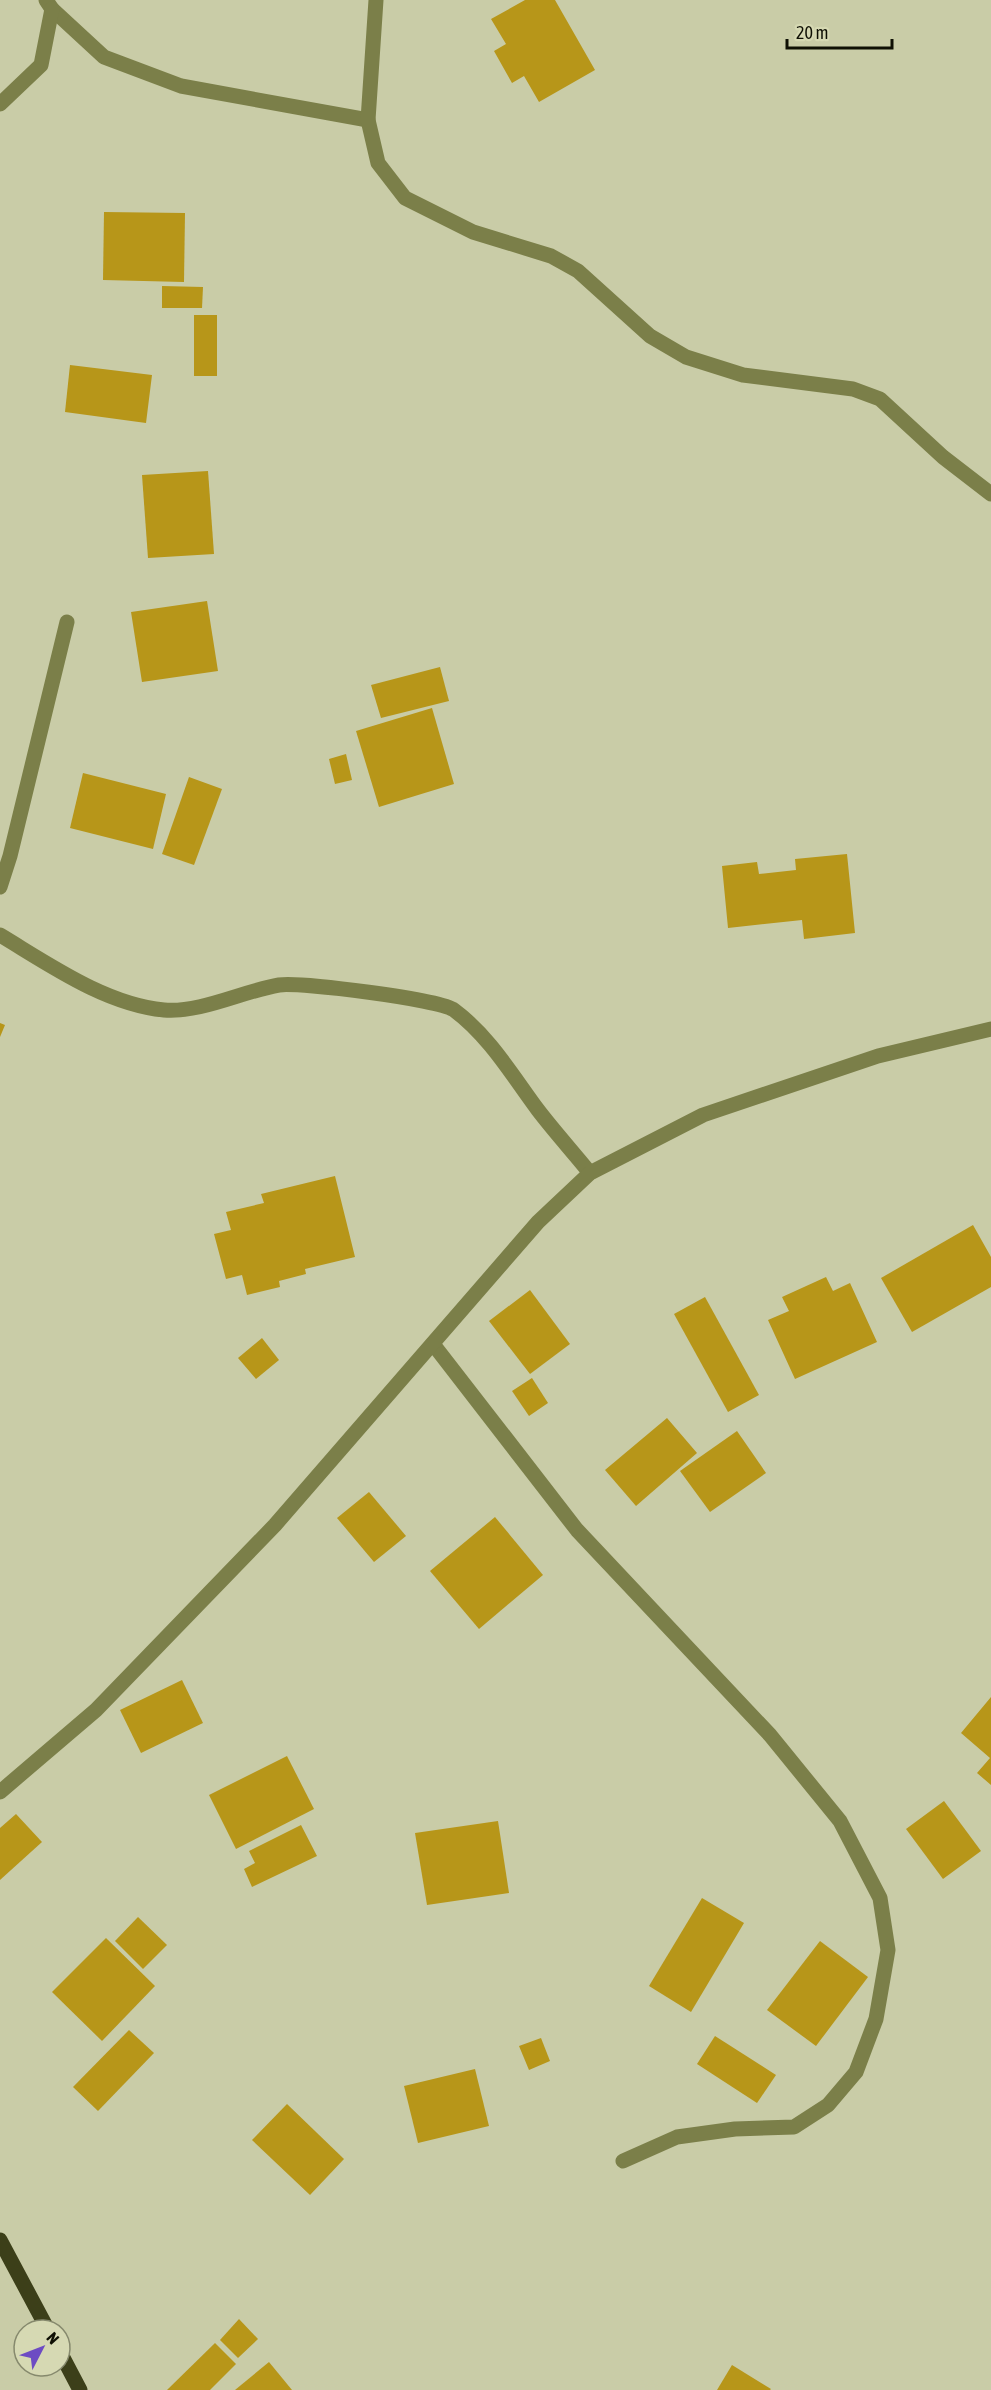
<svg xmlns="http://www.w3.org/2000/svg" width="991" height="2390" viewBox="0 0 991 2390" font-family="'Asap Condensed',sans-serif">
<style>
.building{fill:#b79619}
.lines{fill:none;stroke-linecap:round;stroke-linejoin:round}
.minor{stroke:#7b7f49;stroke-width:15}
.major{stroke:#3c3f19;stroke-width:15}
</style>
<rect width="100%" height="100%" fill="#c9cca7"/>
<!-- building -->
<g class="building">
<path d="M525,0H555L595,70L539,102L524,76L512,83L494,51L506,44L491,19Z"/>
<path d="M104,212L185,213L184,282L103,280Z"/>
<path d="M162,286L203,287L202,308H162Z"/>
<rect x="194" y="315" width="23" height="61"/>
<path d="M70,365L152,375L146,423L65,412Z"/>
<path d="M208,471L214,554L148,558L142,475Z"/>
<path d="M207,601L218,671L142,682L131,612Z"/>
<path d="M440,667L449,701L381,718L371,685Z"/>
<path d="M432,708L454,784L379,807L356,731Z"/>
<path d="M346,754L352,780L335,784L329,759Z"/>
<path d="M83,773L166,794L153,849L70,828Z"/>
<path d="M189,777L222,789L194,865L162,854Z"/>
<path d="M847,854L855,933L804,939L802,920L728,928L722,866L757,862L759,874L796,870L795,859Z"/>
<path d="M0,1023L5,1025L0,1037Z"/>
<path d="M335,1176L355,1257L305,1269L306,1274L279,1281L280,1287L247,1295L242,1275L226,1279L214,1234L231,1230L226,1212L264,1203L261,1194Z"/>
<path d="M973,1225L991,1257V1287L912,1332L881,1278Z"/>
<path d="M826,1277L833,1291L850,1283L877,1342L795,1379L768,1320L789,1311L782,1297Z"/>
<path d="M530,1290L570,1344L530,1374L489,1321Z"/>
<path d="M705,1297L759,1395L728,1412L674,1314Z"/>
<path d="M262,1338L279,1360L256,1379L238,1358Z"/>
<path d="M532,1378L548,1403L529,1416L512,1391Z"/>
<path d="M667,1418L697,1453L636,1506L605,1470Z"/>
<path d="M737,1431L766,1473L710,1512L680,1471Z"/>
<path d="M369,1492L406,1536L374,1562L337,1518Z"/>
<path d="M495,1517L543,1575L479,1629L430,1571Z"/>
<path d="M182,1680L203,1723L141,1753L120,1710Z"/>
<path d="M991,1697V1785L977,1773L990,1758L961,1733Z"/>
<path d="M287,1756L314,1809L236,1849L209,1795Z"/>
<path d="M944,1801L981,1851L943,1879L906,1829Z"/>
<path d="M16,1814L42,1842L0,1880V1828Z"/>
<path d="M498,1821L509,1893L427,1905L415,1833Z"/>
<path d="M301,1825L317,1856L252,1887L244,1869L255,1863L249,1851Z"/>
<path d="M702,1898L744,1923L691,2012L649,1986Z"/>
<path d="M138,1917L167,1945L143,1969L115,1941Z"/>
<path d="M106,1938L155,1986L102,2041L52,1992Z"/>
<path d="M820,1941L868,1977L816,2046L767,2010Z"/>
<path d="M129,2030L154,2053L98,2111L73,2087Z"/>
<path d="M715,2036L776,2075L757,2103L697,2064Z"/>
<path d="M541,2038L550,2061L529,2070L519,2046Z"/>
<path d="M475,2069L489,2126L418,2143L404,2086Z"/>
<path d="M287,2104L344,2159L310,2195L252,2140Z"/>
<path d="M239,2319L258,2339L238,2358L220,2340Z"/>
<path d="M215,2343L236,2364L210,2390H167Z"/>
<path d="M269,2362L292,2390H235Z"/>
<path d="M732,2365L771,2389L770,2390H717Z"/>
</g>
<g class="lines">
<!-- minor -->
<g class="minor">
<path d="M46,0L52,9L104,57L181,86L368,120"/>
<path d="M376,0L368,120L378,163L405,198L473,232L551,256L578,271L650,336L686,357L743,375L853,389L880,399L943,457L991,494"/>
<path d="M0,104L41,65L52,9"/>
<path d="M0,887L10,856L67,622"/>
<path d="M0,935C50,965 105,1004 164,1010C201,1013 243,991 279,985C300,982 439,999 454,1010C489,1036 512,1075 538,1110C554,1131 573,1152 590,1173"/>
<path d="M433,1344L577,1530L770,1735L840,1821L880,1898L888,1950L876,2019L856,2072L828,2105L794,2127L735,2129L677,2137L623,2161"/>
<path d="M0,1792L96,1710L275,1525L538,1222L590,1173L703,1115L878,1056L991,1029"/>
</g>
<!-- major -->
<g class="major">
<path d="M0,2240L48,2330"/>
<path d="M60,2352L80,2390"/>
</g>
</g>
<!-- north arrow -->
<g transform="translate(42 2348) rotate(48)"><circle r="28" fill="#d6d9b3" stroke="#86896d" stroke-width="1.5"/>
<path d="M0-4.5L10 22L0 15L-10 22Z" fill="#6d4bc3"/>
<text y="-9" font-size="16" font-weight="bold" text-anchor="middle" fill="#0f1004">N</text>
</g>
<!-- scale -->
<path d="M787 39v9h105v-9" fill="none" stroke="#0f1004" stroke-width="3"/>
<text x="796" y="39" font-size="18" fill="#0f1004" stroke="#d6d9b3" stroke-width="4.5" paint-order="stroke">20 m</text>
</svg>
